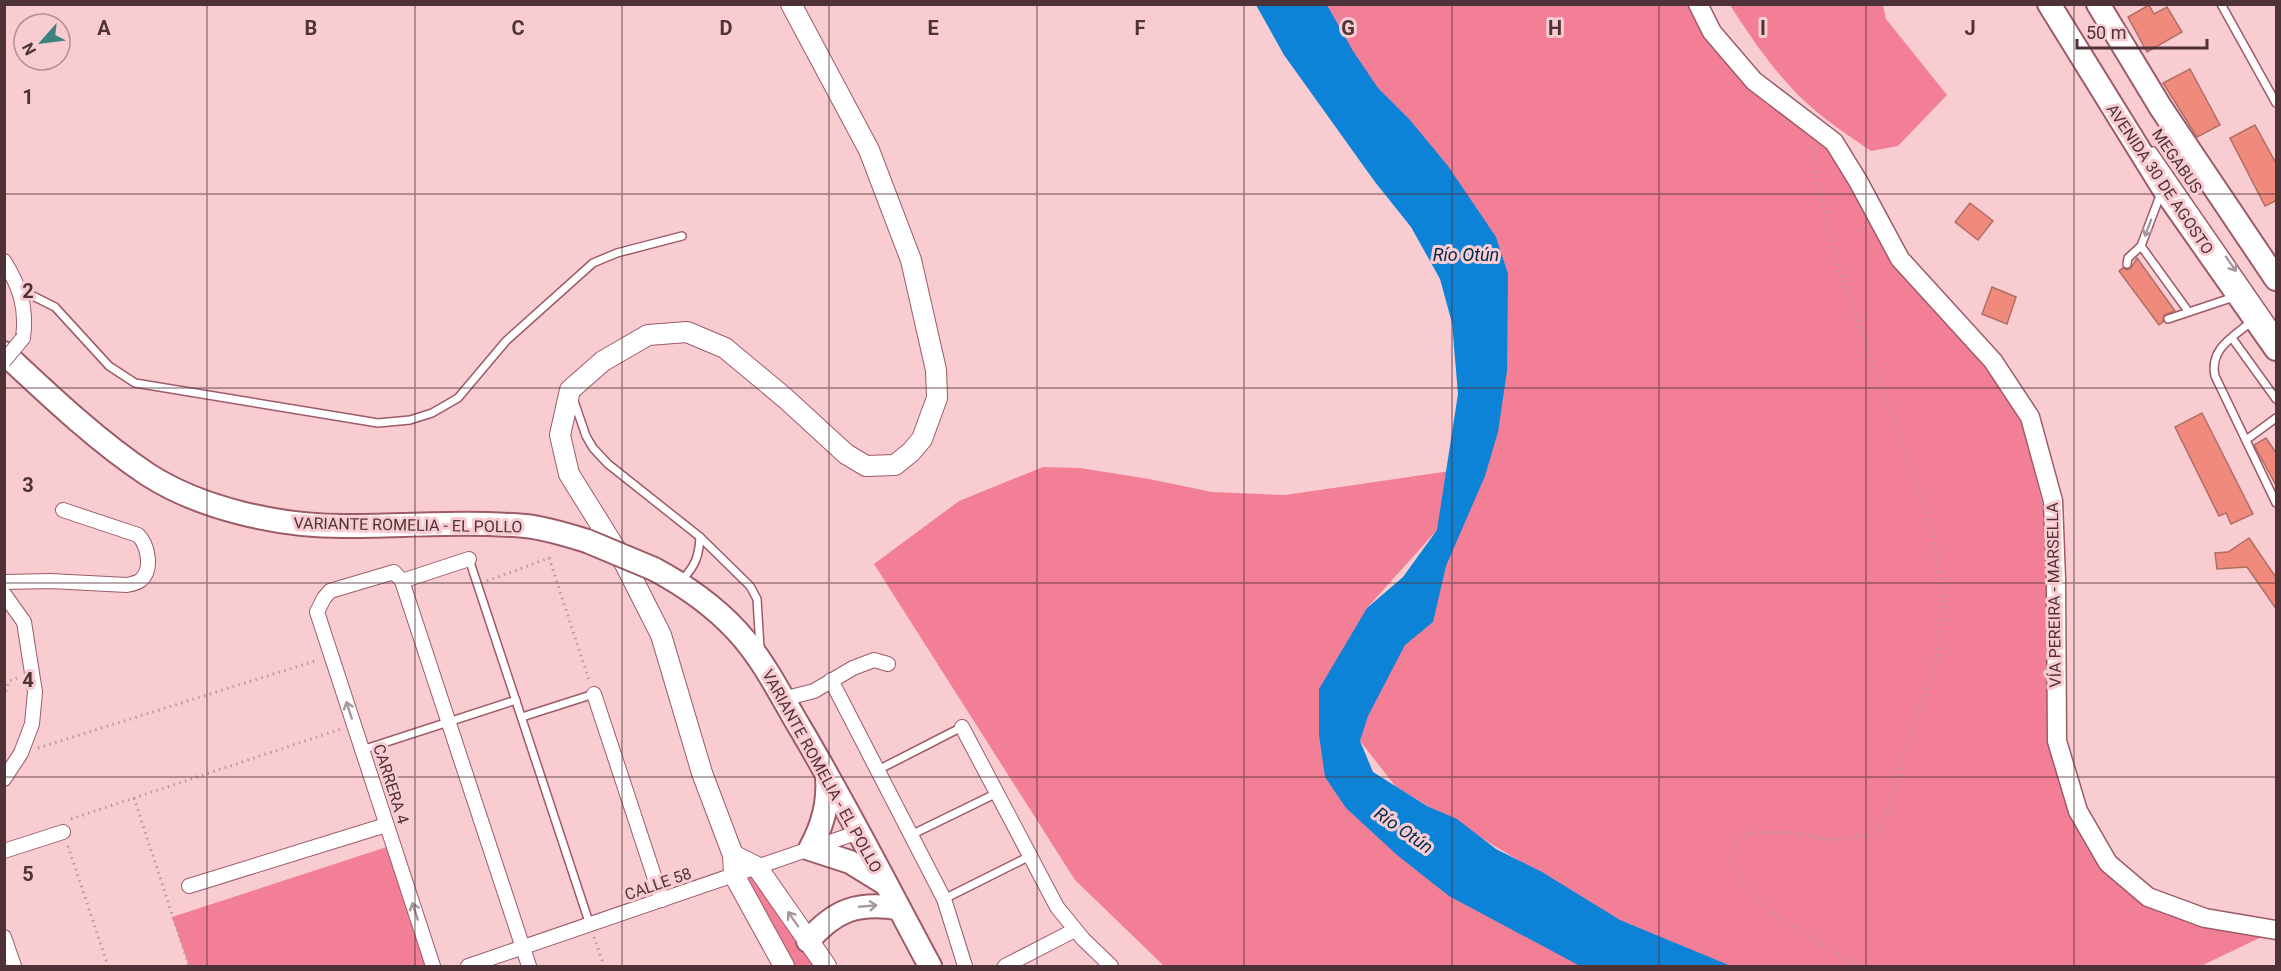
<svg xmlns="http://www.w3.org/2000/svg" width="2281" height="971" viewBox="0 0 2281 971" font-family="Roboto,sans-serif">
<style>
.green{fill:#f27f96}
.water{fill:#0d83d8}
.building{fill:#f08a7d;stroke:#b16e65;stroke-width:1.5}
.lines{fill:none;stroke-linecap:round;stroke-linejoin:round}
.service-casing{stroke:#9d5b67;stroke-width:10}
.minor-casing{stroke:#9d5b67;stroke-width:16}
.tertiary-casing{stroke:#9d5b67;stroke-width:21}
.secondary-casing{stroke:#9d5b67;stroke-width:22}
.primary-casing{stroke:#9d5b67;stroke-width:26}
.trunk-casing{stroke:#9d5b67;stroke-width:26}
.path{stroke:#bd969b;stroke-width:3;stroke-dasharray:1.5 4.5;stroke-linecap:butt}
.service{stroke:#fff;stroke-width:7}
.minor{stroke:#fff;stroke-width:14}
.tertiary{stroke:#fff;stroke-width:18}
.secondary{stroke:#fff;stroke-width:20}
.primary{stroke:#fff;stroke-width:22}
.trunk{stroke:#fff;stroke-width:22}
.minor-bridge-casing{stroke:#9d5b67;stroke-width:16;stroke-linecap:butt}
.trunk-bridge-casing{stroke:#9d5b67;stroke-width:26;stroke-linecap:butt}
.minor-bridge{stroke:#fff;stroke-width:14}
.trunk-bridge{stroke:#fff;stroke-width:22}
.oneway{stroke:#a7989b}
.grid{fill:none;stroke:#4f3237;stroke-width:1.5;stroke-opacity:0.55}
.labels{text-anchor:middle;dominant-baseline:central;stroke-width:6;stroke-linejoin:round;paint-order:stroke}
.street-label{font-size:16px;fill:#4f3237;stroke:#f9ccd2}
.water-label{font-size:18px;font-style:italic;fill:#012b4c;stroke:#f9ccd2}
.grid-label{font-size:20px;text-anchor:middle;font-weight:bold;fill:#4f3237;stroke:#f9ccd2;stroke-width:6;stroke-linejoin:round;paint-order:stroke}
</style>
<rect width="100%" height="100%" fill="#f9ccd2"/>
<!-- green -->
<g class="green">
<path d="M1296,5H1698L1710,29L1834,142L1890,240L2016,396L2055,555L2057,710L2078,811L2148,897L2276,930L2201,966H1695L1396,787L1360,741L1373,658L1457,541L1504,292Z"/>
<path d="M1730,5H1883L1886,19L1947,95L1898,146L1871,151C1846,134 1819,116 1797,94C1771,67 1750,36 1730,5Z"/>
<path d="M1043,467L1080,468L1149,479L1212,492L1285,495L1464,469L1437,530L1367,608L1325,777L1587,966H1164L1075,880L874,564L959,501Z"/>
<path d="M393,845L433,966H189L172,917Z"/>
<path d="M757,867L826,966H784L734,875Z"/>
</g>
<!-- water -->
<path class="water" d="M1256,5H1327L1353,51L1378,88L1410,120L1448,166L1496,237L1508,274L1507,371L1498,432L1485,476L1446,566L1433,622L1405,645L1368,716L1360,741L1373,772L1427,806L1457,819L1496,849L1542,872L1620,920L1731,966H1580L1449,896L1397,855L1346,808L1325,777L1319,735V689L1367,608L1403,577L1437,530L1458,394L1452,323L1440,279L1411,227L1375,182L1284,55Z"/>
<!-- building -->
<g class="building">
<path d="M2149,5L2154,14L2167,7L2182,32L2147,52L2128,17Z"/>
<path d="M2190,69L2220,125L2197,137L2163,83Z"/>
<path d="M2255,125L2277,165V200L2265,206L2230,138Z"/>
<path d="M1970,203L1993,221L1978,240L1955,222Z"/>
<path d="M2137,258L2175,311L2164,315L2163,322L2159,325L2119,271L2123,268L2127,270L2131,268Z"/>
<path d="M1992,287L2016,297L2007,324L1982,314Z"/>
<path d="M2202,413L2253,514L2231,524L2226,513L2219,516L2175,427Z"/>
<path d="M2266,438L2277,454V487L2254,445Z"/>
<path d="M2249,538L2277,579V610L2247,567L2217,569L2215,553L2228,552Z"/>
</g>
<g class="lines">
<defs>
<g id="service">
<path d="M2221,4L2276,103"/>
<path d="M2153,151L2276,329"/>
<path d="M2141,246L2188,311"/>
<path d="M2127,264L2128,258L2141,246L2161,193"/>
<path d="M19,289L55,307L109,366L135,383L378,423L410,420L432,413L458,398L506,341L593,263L617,253L682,236"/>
<path d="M2168,319L2234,297"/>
<path d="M2252,321C2233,337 2209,349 2215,376L2276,503"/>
<path d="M2232,338L2276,399"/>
<path d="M574,401L586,436L593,448L608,464L700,537L750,586L757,599L760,648"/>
<path d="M2246,440L2276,418"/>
<path d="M469,559L590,925"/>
<path d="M682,580C695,566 699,557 700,537"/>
<path d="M522,717L594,694"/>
<path d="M362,750L516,700"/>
<path d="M876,771L962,727"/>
<path d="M911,835L997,793"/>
<path d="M944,899L1030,856"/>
</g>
<g id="minor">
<path d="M4,261C20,287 27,307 23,338"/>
<path d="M402,581L469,559"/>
<path d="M4,582L50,581L127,585C132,584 137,583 141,580C153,569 148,545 138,535L63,510"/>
<path d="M4,594L24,622L35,692L32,724L21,753L4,779"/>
<path d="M831,680L944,899L965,966"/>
<path d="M594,694L662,900"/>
<path d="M783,699L814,691L853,668L874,660L888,664"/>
<path d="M962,727L1057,907L1083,939L1111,966"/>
<path d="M4,851L63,832"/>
<path d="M189,886L386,825"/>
<path d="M4,937L14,966"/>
<path d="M433,966L317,612L324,598L330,591L394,572L402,581L529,966"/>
<path d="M468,966L859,832"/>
<path d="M1005,966L1075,930"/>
</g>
<path id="tertiary" d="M1698,4L1712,32L1754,81L1834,142L1858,181L1900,259L1993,361L2030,417L2053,501L2056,579L2057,741L2078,811L2108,863L2148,897L2205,918L2276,930"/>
<g id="secondary">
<path d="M733,855L757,867L826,966"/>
<path d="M784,966L734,875L733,855L702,773L661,635L625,564L569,474L560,435L570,390L603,361L648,335L687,332L725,348L785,398L846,454L866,466L895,465L911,452L922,439L937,398L936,370L911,260L869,150L791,4"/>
</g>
<g id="primary">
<path d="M2049,4L2163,188L2276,349"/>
<path d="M2098,4L2161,108L2276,279"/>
</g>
<g id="trunk">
<path d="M4,353C49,395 96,440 147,474C201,509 279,526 343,526C403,526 465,521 525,526C546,528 567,535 587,541"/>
<path d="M654,569C684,585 713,605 737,631C763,659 780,694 799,726C846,805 887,886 930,966"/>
<path d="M827,776C829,803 823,825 810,849L850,862L884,883"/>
<path d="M808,941C835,910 857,902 898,908"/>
</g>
</defs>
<!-- service casing -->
<use href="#service" class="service-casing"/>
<!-- minor casing -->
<use href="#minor" class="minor-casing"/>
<!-- tertiary casing -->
<use href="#tertiary" class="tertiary-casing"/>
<!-- secondary casing -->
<use href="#secondary" class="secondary-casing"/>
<!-- primary casing -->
<use href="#primary" class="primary-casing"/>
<!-- trunk casing -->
<use href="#trunk" class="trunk-casing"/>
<!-- path -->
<g class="path">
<path d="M1812,147L1816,175L1839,269L1930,522L1944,598L1937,658L1903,755L1891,802L1875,835L1833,840L1786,832L1749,833L1736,843L1731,860L1741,882L1772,913L1858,966"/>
<path d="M487,581L549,558L589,680"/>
<path d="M4,697L9,681L17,678"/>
<path d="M38,748L318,660"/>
<path d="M134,798L189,966"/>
<path d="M71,819L341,729"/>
<path d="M68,846L108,966"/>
<path d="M594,937L604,966"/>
</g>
<!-- service -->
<use href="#service" class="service"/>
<!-- minor -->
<use href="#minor" class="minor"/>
<!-- tertiary -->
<use href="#tertiary" class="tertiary"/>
<!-- secondary -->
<use href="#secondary" class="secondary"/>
<!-- primary -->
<use href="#primary" class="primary"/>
<!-- trunk -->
<use href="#trunk" class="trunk"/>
<defs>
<path id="minor-bridge" d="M4,361L23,338"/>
<path id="trunk-bridge" d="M587,541L654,569"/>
</defs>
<!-- minor-bridge casing -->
<use href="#minor-bridge" class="minor-bridge-casing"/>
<!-- trunk-bridge casing -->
<use href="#trunk-bridge" class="trunk-bridge-casing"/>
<!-- minor-bridge -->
<use href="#minor-bridge" class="minor-bridge"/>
<!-- trunk-bridge -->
<use href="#trunk-bridge" class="trunk-bridge"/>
</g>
<!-- one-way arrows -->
<defs><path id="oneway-shaft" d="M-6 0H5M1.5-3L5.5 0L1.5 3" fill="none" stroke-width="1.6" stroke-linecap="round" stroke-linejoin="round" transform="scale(1.5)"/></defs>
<g class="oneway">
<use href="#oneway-shaft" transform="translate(2148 228) rotate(111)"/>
<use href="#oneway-shaft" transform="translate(2231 264) rotate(55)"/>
<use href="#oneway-shaft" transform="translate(349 710) rotate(-108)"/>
<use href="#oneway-shaft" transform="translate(868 906) rotate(-5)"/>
<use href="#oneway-shaft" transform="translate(415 911) rotate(-108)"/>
<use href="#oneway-shaft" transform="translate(793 919) rotate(-125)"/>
</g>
<!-- grid -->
<path class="grid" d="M207,4V966M415,4V966M622,4V966M829,4V966M1037,4V966M1244,4V966M1452,4V966M1659,4V966M1866,4V966M2074,4V966M4,194H2276M4,388H2276M4,583H2276M4,777H2276"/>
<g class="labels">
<!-- street labels -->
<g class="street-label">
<text transform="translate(2177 161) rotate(55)">MEGABUS</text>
<text transform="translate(2160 179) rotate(56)">AVENIDA 30 DE AGOSTO</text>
<text transform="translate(408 525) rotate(1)">VARIANTE ROMELIA - EL POLLO</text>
<text transform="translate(2054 595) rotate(-91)">VÍA PEREIRA - MARSELLA</text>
<text transform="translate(822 771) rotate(61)">VARIANTE ROMELIA - EL POLLO</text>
<text transform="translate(391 784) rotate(72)">CARRERA 4</text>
<text transform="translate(658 884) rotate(-19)">CALLE 58</text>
</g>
<!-- water labels -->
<g class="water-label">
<text x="1466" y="254">Río Otún</text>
<text transform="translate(1404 830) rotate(35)">Río Otún</text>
</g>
</g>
<g class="grid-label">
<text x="104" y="35">A</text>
<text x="311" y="35">B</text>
<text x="518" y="35">C</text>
<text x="726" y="35">D</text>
<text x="933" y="35">E</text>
<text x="1140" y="35">F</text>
<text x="1348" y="35">G</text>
<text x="1555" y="35">H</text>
<text x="1763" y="35">I</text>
<text x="1970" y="35">J</text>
<text x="28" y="104">1</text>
<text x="28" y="298">2</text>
<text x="28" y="492">3</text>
<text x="28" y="687">4</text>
<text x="28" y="881">5</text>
</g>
<!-- border -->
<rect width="2281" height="971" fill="none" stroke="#4f3237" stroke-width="12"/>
<!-- north arrow -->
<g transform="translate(42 42) rotate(242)"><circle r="28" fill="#f9ccd2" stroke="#b58e94" stroke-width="1.5"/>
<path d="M0-4.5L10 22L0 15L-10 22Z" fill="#3b837d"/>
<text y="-9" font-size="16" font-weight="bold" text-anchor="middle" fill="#4f3237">N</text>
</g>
<!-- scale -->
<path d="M2077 39v9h130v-9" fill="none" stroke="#4f3237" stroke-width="3"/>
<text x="2086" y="39" font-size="18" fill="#4f3237" stroke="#f9ccd2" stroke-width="4.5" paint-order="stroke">50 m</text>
</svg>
